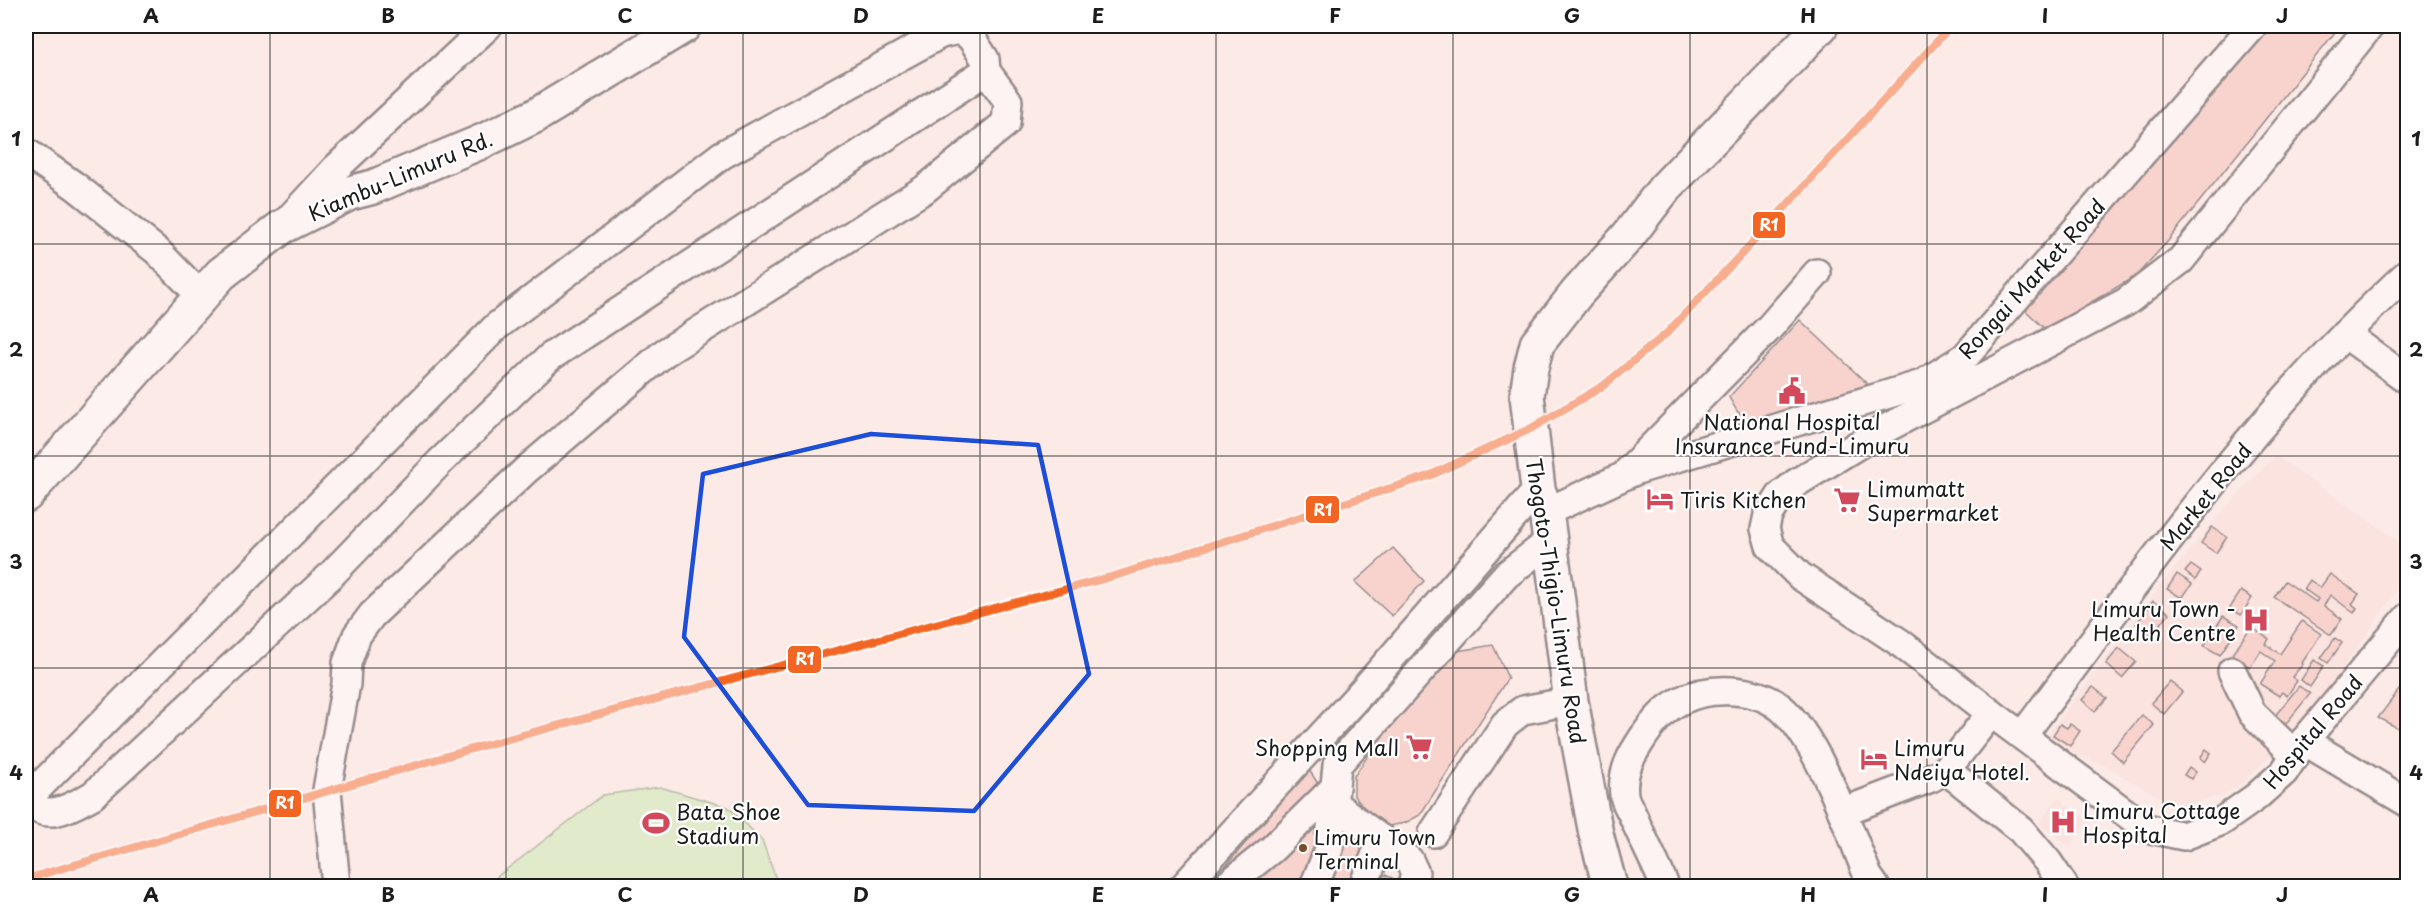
<svg xmlns="http://www.w3.org/2000/svg" width="2433" height="912" viewBox="0 0 2433 912" font-family="'Playpen Sans',sans-serif">
<style>
.built{fill:#fadbd6}
.green{fill:#c1eba7;stroke:#6e8462;stroke-width:1.5}
.building{fill:#f4b9b0;stroke:#1c1c1c;stroke-width:1.5}
.lines{fill:none;stroke-linecap:round;stroke-linejoin:round}
.minor-casing{stroke:#1c1c1c;stroke-width:32}
.highway-casing{stroke:#1c1c1c;stroke-width:38}
.minor{stroke:#fff;stroke-width:27}
.highway{stroke:#fff;stroke-width:33}
.rail-1-casing{stroke:#fff;stroke-width:12}
.rail-1{stroke:#f26522;stroke-width:8}
.marked{fill:none;stroke:#1d4ed8;stroke-width:4.5;stroke-linejoin:round}
.grid{fill:none;stroke:#1c1c1c;stroke-width:1.5;stroke-opacity:0.55}
.bus-dot{fill:#7a4b2a;stroke:#fff;stroke-width:2}
.labels{text-anchor:middle;dominant-baseline:central;stroke-width:4.5;stroke-linejoin:round;paint-order:stroke}
.bus-label{font-size:20px;fill:#1c1c1c;stroke:#fff;text-anchor:start}
.street-label{font-size:21px;fill:#1c1c1c;stroke:#fff}
.poi-label{font-size:21px;fill:#1c1c1c;stroke:#fff;text-anchor:start}
.line-badge{stroke:#fff;stroke-width:2}
.badge-label{font-size:16px;text-anchor:middle;font-weight:bold;fill:#fff}
.neatline{fill:none;stroke:#1c1c1c;stroke-width:2}
.grid-label{font-size:20px;text-anchor:middle;font-weight:bold;fill:#1c1c1c}
</style>
<rect width="100%" height="100%" fill="#fceae7"/>
<filter id="ink" filterUnits="userSpaceOnUse"><feTurbulence type="fractalNoise" baseFrequency=".0167" numOctaves="2"/><feDisplacementMap in="SourceGraphic" scale="12" xChannelSelector="R" yChannelSelector="G"/><feConvolveMatrix kernelMatrix="1 2 1 2 8 2 1 2 1" color-interpolation-filters="sRGB"/></filter>
<g filter="url(#ink)">
<!-- built -->
<g class="built">
<path d="M2275,456L2407,547V576L2321,699L2285,742L2242,783L2222,795L2182,806L2153,793L2106,766L2074,753L2047,736L2159,588L2215,520Z"/>
<path d="M2058,798L2088,821L2069,846L2039,823Z"/>
</g>
<!-- green -->
<path class="green" d="M660,787L728,807L762,840L777,882L776,886H485L603,795Z"/>
<!-- building -->
<g class="building">
<path d="M2265,26H2340L2168,241L2136,276L2045,329L2021,306Z"/>
<path d="M1800,320L1875,391L1750,423L1737,411L1729,397Z"/>
<path d="M2212,527L2227,537L2216,553L2201,543Z"/>
<path d="M1393,548L1424,581L1392,616L1355,582Z"/>
<path d="M2191,565L2201,572L2195,580L2185,572Z"/>
<path d="M2177,574L2192,584L2182,598L2167,589Z"/>
<path d="M2330,574L2359,594L2352,604L2357,608L2354,613L2330,595L2324,606L2342,619L2331,635L2274,597L2285,581L2316,602L2318,599L2304,589L2310,580L2320,588Z"/>
<path d="M2241,591L2252,598L2241,615L2230,608Z"/>
<path d="M2153,601L2169,613L2152,636L2136,624Z"/>
<path d="M2223,616L2239,625L2220,655L2204,646Z"/>
<path d="M2302,621L2321,634L2302,663L2303,664L2292,677L2297,681L2287,696L2282,692L2279,696L2260,684L2275,661L2261,651L2250,667L2232,654L2251,627L2269,639L2266,644L2280,654Z"/>
<path d="M2335,638L2342,643L2328,663L2321,658Z"/>
<path d="M1493,645L1508,678L1420,815L1405,823L1389,826L1366,810L1354,796V776L1413,690L1421,691L1435,661L1451,652Z"/>
<path d="M2119,648L2136,662L2122,678L2106,664Z"/>
<path d="M2314,660L2324,666L2310,687L2301,680Z"/>
<path d="M2408,678V733L2378,718Z"/>
<path d="M2170,681L2182,692L2164,714L2151,703Z"/>
<path d="M2299,686L2310,694L2284,726L2274,717Z"/>
<path d="M2093,687L2107,698L2095,711L2082,700Z"/>
<path d="M2142,715L2154,725L2123,762L2111,751Z"/>
<path d="M2060,724L2067,728L2070,724L2080,731L2070,746L2053,735Z"/>
<path d="M2206,749L2211,753L2205,762L2200,758Z"/>
<path d="M2189,767L2196,772L2191,779L2184,775Z"/>
<path d="M1309,770L1376,871L1410,886H1208Z"/>
</g>
<g class="lines">
<defs>
<g id="minor">
<path d="M26,152L75,186L157,251L201,296"/>
<path d="M289,219L336,168L488,26"/>
<path d="M2345,334L2408,380"/>
<path d="M1629,470L1769,328L1817,273"/>
<path d="M1546,512L1637,470L1922,384L1965,357L2253,26"/>
<path d="M2232,671L2252,713L2295,755"/>
<path d="M1991,713L1899,642L1800,576L1770,546L1765,529L1768,515L1781,495L1796,483L1879,432L2126,302L2181,260L2370,26"/>
<path d="M2023,735C2143,574 2259,409 2408,273"/>
<path d="M2304,741L2408,803"/>
<path d="M1946,770L2021,830L2048,862L2064,886"/>
<path d="M1333,803L1409,860L1415,873L1412,886"/>
<path d="M1842,812L1931,778L1946,770L1991,713L2146,828L2184,836L2222,821L2256,797L2284,772L2304,741L2408,617"/>
<path d="M1433,833L1505,724L1523,710L1571,701"/>
<path d="M336,886L327,790L346,684L347,663L357,635L372,615L526,470L664,353L925,189L1006,123L1008,101L986,71L985,59L970,36L958,30L941,34L722,155L497,326L34,792L29,800C45,825 74,805 93,795L328,578L441,461L550,357L986,71"/>
<path d="M1184,886L1366,687L1538,489"/>
<path d="M1226,886L1272,849L1335,787"/>
<path d="M1314,886L1329,849L1337,765L1506,575L1550,541"/>
<path d="M1363,886L1382,839"/>
<path d="M1665,886C1655,862 1643,840 1633,816C1630,809 1625,802 1624,795C1621,771 1632,754 1644,736C1654,722 1664,709 1680,701C1708,686 1754,687 1780,707C1818,738 1849,830 1868,876L1875,886"/>
</g>
<g id="highway">
<path d="M26,495L221,274L282,227L350,193L373,187L483,141L535,116L684,26"/>
<path d="M1610,886L1596,834L1571,701L1550,541L1546,512L1538,489L1527,395L1531,368L1537,344L1577,293L1628,236L1664,189L1821,26"/>
</g>
</defs>
<!-- minor casing -->
<use href="#minor" class="minor-casing"/>
<!-- highway casing -->
<use href="#highway" class="highway-casing"/>
<!-- minor -->
<use href="#minor" class="minor"/>
<!-- highway -->
<use href="#highway" class="highway"/>
<defs>
<path id="rail-1" d="M26,879L482,746L1118,575L1429,476L1530,429L1603,386L1667,333L1767,227L1951,26"/>
</defs>
<!-- rail-1 casing -->
<use href="#rail-1" class="rail-1-casing"/>
<!-- rail-1 -->
<use href="#rail-1" class="rail-1"/>
</g>
</g>
<!-- marked area -->
<path d="M0 0H2433V912H0ZM871,434L1038,445L1089,674L974,811L808,805L684,637L703,474Z" fill="#fceae7" fill-opacity=".55" fill-rule="evenodd"/>
<path class="marked" d="M871,434L1038,445L1089,674L974,811L808,805L684,637L703,474Z"/>
<!-- grid -->
<path class="grid" d="M270,26V886M506,26V886M743,26V886M980,26V886M1216,26V886M1453,26V886M1690,26V886M1927,26V886M2163,26V886M26,244H2408M26,456H2408M26,668H2408"/>
<!-- icons -->
<defs>
<symbol id="civic-bare" viewBox="-9 -9 18 18"><path d="M-.6-6.5H3V-4.5H.6V-3L4-1V1h2V6H-6V1h2V-1L-.6-3ZM-1.2 2.5V6h2.4V2.5Z" fill="#d1495b" stroke="#fff" stroke-width="2.5" paint-order="stroke"/></symbol>
<symbol id="hotel-bare" viewBox="-9 -9 18 18"><path d="M-6-4.5h1.5V1H6V5H4.5V3h-9V5H-6ZM-4 0a1.8 1.8 0 1 1 3.6 0ZM.5 0V-2.5h3Q6-2.5 6 0Z" fill="#d1495b" stroke="#fff" stroke-width="2.5" paint-order="stroke"/></symbol>
<symbol id="supermarket-bare" viewBox="-9 -9 18 18"><path d="M-6-5.5h2.5l.6 2H6L4.5 2H-2.5L-4.4-4H-6ZM-1.5 3.2a1.3 1.3 0 1 0 .1 0ZM3 3.2a1.3 1.3 0 1 0 .1 0Z" fill="#d1495b" stroke="#fff" stroke-width="2.5" paint-order="stroke"/></symbol>
<symbol id="hospital-bare" viewBox="-9 -9 18 18"><path d="M-5-5h3v3.5h4V-5h3V5h-3V1.5h-4V5h-3Z" fill="#d1495b" stroke="#fff" stroke-width="2.5" paint-order="stroke"/></symbol>
<symbol id="stadium-bare" viewBox="-9 -9 18 18"><path d="M0-5a6.5 5 0 1 0 0 10a6.5 5 0 1 0 0-10ZM-3.5-1.8h7v3.6h-7Z" fill="#d1495b" stroke="#fff" stroke-width="2.5" paint-order="stroke"/></symbol>
</defs>
<g fill-rule="evenodd">
<use href="#civic-bare" x="1773" y="372" width="38" height="38"/>
<use href="#hotel-bare" x="1641" y="480" width="38" height="38"/>
<use href="#supermarket-bare" x="1828" y="481" width="38" height="38"/>
<use href="#hospital-bare" x="2237" y="601" width="38" height="38"/>
<use href="#supermarket-bare" x="1400" y="728" width="38" height="38"/>
<use href="#hotel-bare" x="1855" y="740" width="38" height="38"/>
<use href="#hospital-bare" x="2044" y="803" width="38" height="38"/>
<use href="#stadium-bare" x="637" y="804" width="38" height="38"/>
</g>
<!-- markers -->
<circle class="bus-dot" cx="1303" cy="848" r="5"/>
<g class="labels">
<!-- bus labels -->
<g class="bus-label">
<text x="1314" y="837">Limuru Town<tspan x="1314" dy="24">Terminal</tspan></text>
</g>
<!-- street labels -->
<g class="street-label">
<text transform="translate(400 175) rotate(-23)">Kiambu-Limuru Rd.</text>
<text transform="translate(2031 278) rotate(-48)">Rongai Market Road</text>
<text transform="translate(2205 496) rotate(-51)">Market Road</text>
<text transform="translate(1557 601) rotate(81)">Thogoto-Thigio-Limuru Road</text>
<text transform="translate(2312 731) rotate(-50)">Hospital Road</text>
</g>
<!-- poi labels -->
<g class="poi-label">
<text x="1792" y="421" text-anchor="middle">National Hospital<tspan x="1792" dy="24">Insurance Fund-Limuru</tspan></text>
<text x="1867" y="488">Limumatt<tspan x="1867" dy="24">Supermarket</tspan></text>
<text x="1680" y="499">Tiris Kitchen</text>
<text x="2236" y="608" text-anchor="end">Limuru Town -<tspan x="2236" dy="24">Health Centre</tspan></text>
<text x="1399" y="747" text-anchor="end">Shopping Mall</text>
<text x="1894" y="747">Limuru<tspan x="1894" dy="24">Ndeiya Hotel.</tspan></text>
<text x="2083" y="810">Limuru Cottage<tspan x="2083" dy="24">Hospital</tspan></text>
<text x="676" y="811">Bata Shoe<tspan x="676" dy="24">Stadium</tspan></text>
</g>
</g>
<g class="line-badge">
<rect x="1752" y="211" width="34" height="28" rx="6" fill="#f26522"/>
<rect x="1305" y="495" width="35" height="29" rx="6" fill="#f26522"/>
<rect x="787" y="645" width="35" height="29" rx="6" fill="#f26522"/>
<rect x="268" y="789" width="34" height="29" rx="6" fill="#f26522"/>
</g>
<g class="badge-label">
<text x="1769" y="231">R1</text>
<text x="1323" y="516">R1</text>
<text x="805" y="665">R1</text>
<text x="285" y="809">R1</text>
</g>
<!-- margin -->
<rect width="2433" height="912" fill="none" stroke="#fff" stroke-width="66"/>
<rect x="33" y="33" width="2367" height="846" class="neatline"/>
<g class="grid-label">
<text x="151" y="23">A</text>
<text x="388" y="23">B</text>
<text x="625" y="23">C</text>
<text x="861" y="23">D</text>
<text x="1098" y="23">E</text>
<text x="1335" y="23">F</text>
<text x="1572" y="23">G</text>
<text x="1808" y="23">H</text>
<text x="2045" y="23">I</text>
<text x="2282" y="23">J</text>
<text x="16" y="146">1</text>
<text x="2416" y="146">1</text>
<text x="16" y="357">2</text>
<text x="2416" y="357">2</text>
<text x="16" y="569">3</text>
<text x="2416" y="569">3</text>
<text x="16" y="780">4</text>
<text x="2416" y="780">4</text>
<text x="151" y="902">A</text>
<text x="388" y="902">B</text>
<text x="625" y="902">C</text>
<text x="861" y="902">D</text>
<text x="1098" y="902">E</text>
<text x="1335" y="902">F</text>
<text x="1572" y="902">G</text>
<text x="1808" y="902">H</text>
<text x="2045" y="902">I</text>
<text x="2282" y="902">J</text>
</g>
</svg>
